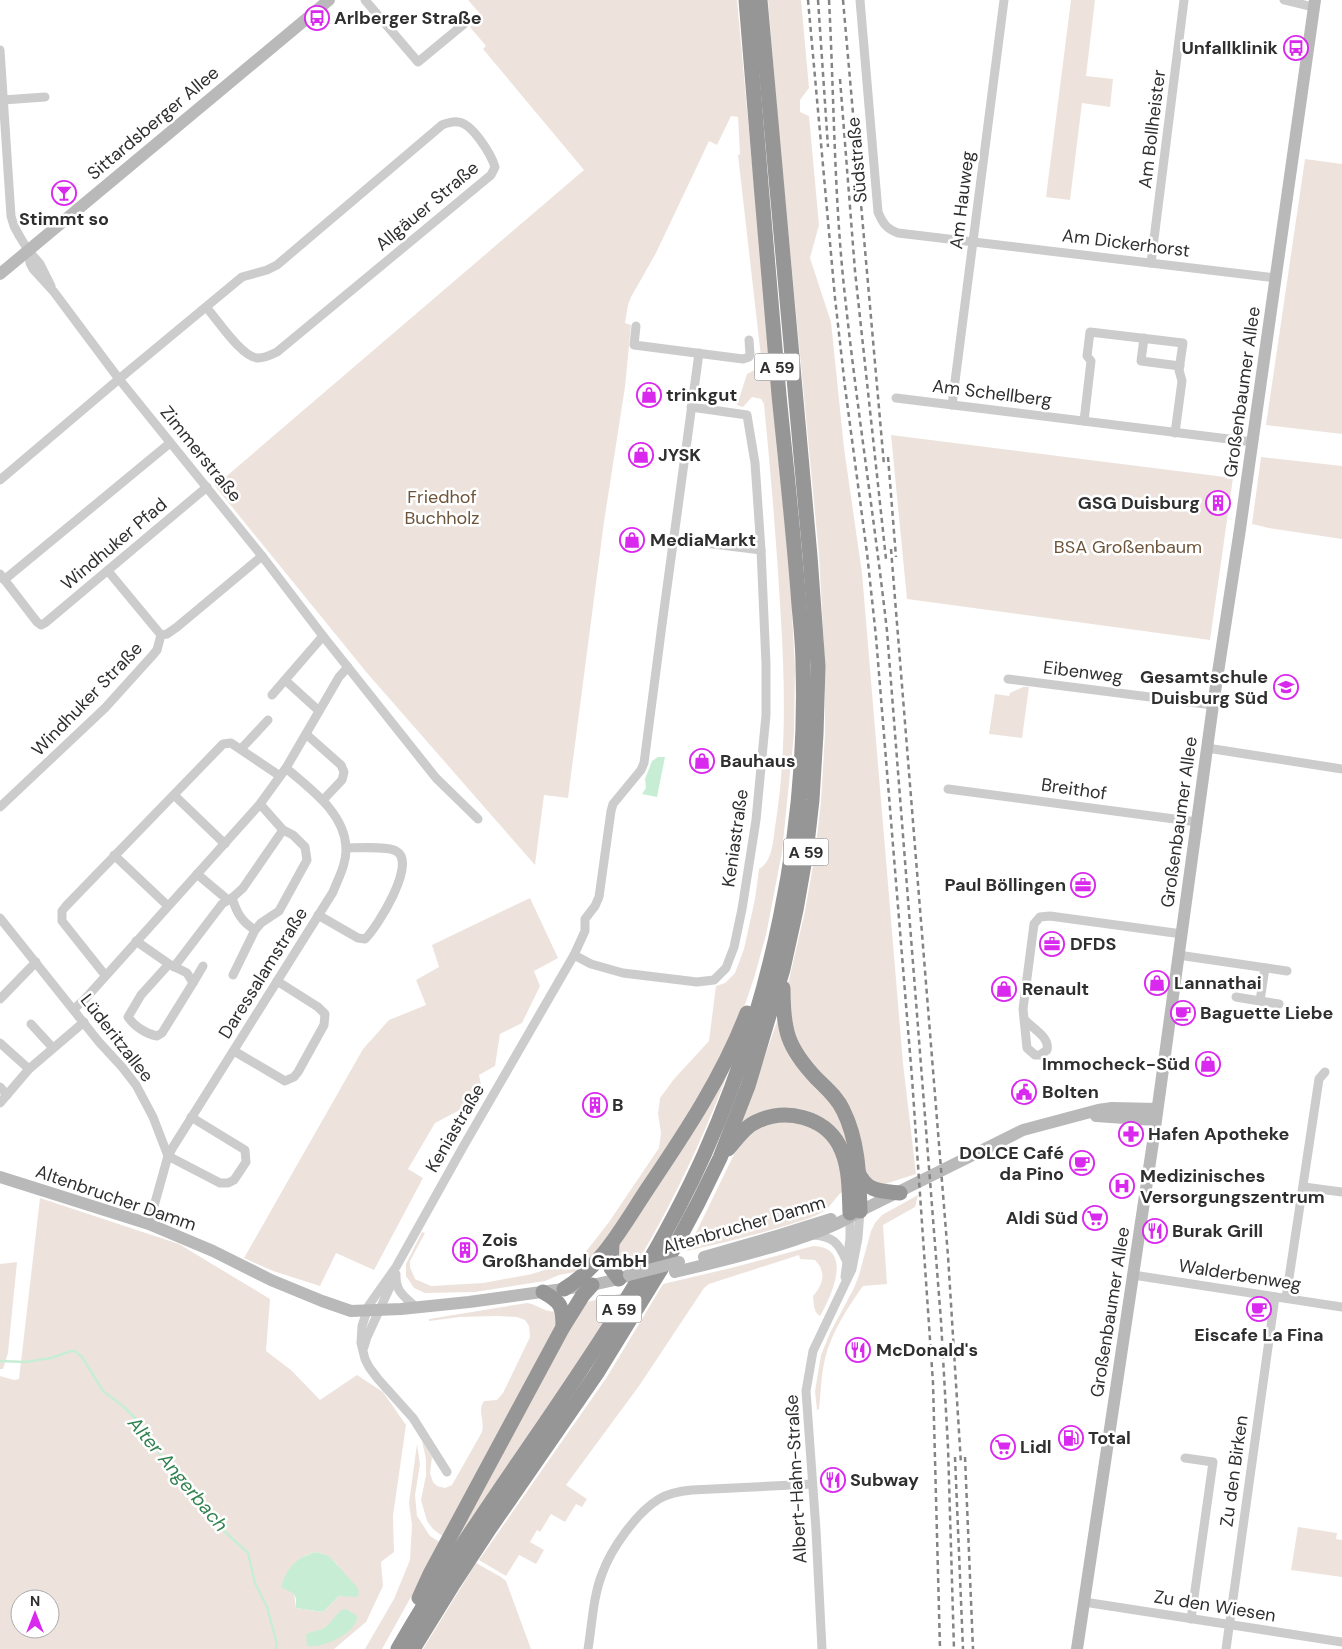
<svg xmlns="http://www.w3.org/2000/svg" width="1342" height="1649" viewBox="0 0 1342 1649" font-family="'DM Sans',sans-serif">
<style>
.green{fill:#ede3dc;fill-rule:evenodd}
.water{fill:#c7eed5}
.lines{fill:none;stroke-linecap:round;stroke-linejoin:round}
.stream{stroke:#c7eed5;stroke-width:2.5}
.minor{stroke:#ccc;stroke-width:9}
.secondary{stroke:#b9b9b9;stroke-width:12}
.motorway{stroke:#969696;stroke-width:15}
.rail{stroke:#848484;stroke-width:2.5;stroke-dasharray:5 4;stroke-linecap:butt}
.secondary-bridge{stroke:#b9b9b9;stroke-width:12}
.labels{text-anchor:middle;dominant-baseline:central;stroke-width:5;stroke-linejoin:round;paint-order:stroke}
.shield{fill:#fff;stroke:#6d6d6d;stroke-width:1}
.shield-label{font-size:16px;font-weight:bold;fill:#2f2f2f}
.poi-label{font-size:18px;font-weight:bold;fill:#2f2f2f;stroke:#fff;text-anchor:start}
.street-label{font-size:18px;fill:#2f2f2f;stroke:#fff}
.park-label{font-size:18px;fill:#6d543a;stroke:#fff}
.water-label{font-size:19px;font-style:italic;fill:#32824f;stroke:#fff}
</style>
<rect width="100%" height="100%" fill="#fff"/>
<!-- green -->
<g class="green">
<path d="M468,0H737L790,580L795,667L794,734L782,852L766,935L754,978L739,1022L720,1067L609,1239L580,1271L559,1275L545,1281L475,1292L425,1293L414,1288L406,1276V1264L422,1232L425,1233L410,1261V1267L415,1279L431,1286L483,1283L532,1274L581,1258L609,1222L659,1148L661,1133L658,1114L660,1098L674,1079L709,1041L716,986L725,983L735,973L744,949L755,899L759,869C774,861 773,836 776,821C786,755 785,687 781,620C777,548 771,476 764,404L761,399L752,397L743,407L737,405L747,374L760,367L761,357L738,155L740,154L738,117L731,116L717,145L709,141L656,253L631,297L628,305L625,323L631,325L625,387L604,522L568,798L544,795L535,865L367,673L215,486L584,170L483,49L486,46L470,27L482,16Z"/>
<path d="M768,0H801L809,88L800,100V112L809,116L819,225L810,258L831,322L844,448L862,573L903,1063L916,1174L879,1186L868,1182L819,1074L790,1034L788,984L805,911L815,854L821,801L825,733V665L819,555L778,123Z"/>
<path d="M1071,0H1095L1086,76L1113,79L1110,107L1082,103L1070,200L1046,197Z"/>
<path d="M1305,159L1342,164V434L1266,425Z"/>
<path d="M891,435L1233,478L1210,640L907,599Z"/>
<path d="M1261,457L1342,466V539L1269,528L1252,524Z"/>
<path d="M1023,687H1029L1022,738L989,734L995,694L1009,696L1010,693Z"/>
<path d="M530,898L558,958L534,971L540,986L522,1023L500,1034L495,1066L479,1075L482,1089L477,1101L435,1123L408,1169L423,1178L374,1270L336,1253L320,1286L273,1271L244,1258L363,1049L389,1020L426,1005L416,980L439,967L432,945Z"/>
<path d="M779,1016L830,1097L852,1151L813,1116L739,1129Z"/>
<path d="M738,1046C711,1121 678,1194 637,1263H618V1245Z"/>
<path d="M799,1119L825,1137L840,1161L842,1192C835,1197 832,1206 824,1211C813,1218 800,1221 788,1225C755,1235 721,1243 687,1251L741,1140L760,1124Z"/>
<path d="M918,1195L915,1207L883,1225L887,1284L863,1286C848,1307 831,1333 825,1359C821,1375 821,1392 819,1409L817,1410L815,1391L821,1355L830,1333L854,1288L859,1275L871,1231L875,1223L882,1215Z"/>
<path d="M40,1198L179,1244L270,1299L266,1351L291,1370L320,1400L357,1375L383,1392L406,1425L393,1516L394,1552L381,1562L383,1586L366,1622L334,1649H0V1376L14,1380L19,1379ZM316,1552C342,1560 342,1572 346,1596H339L323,1612L296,1608L294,1594L295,1563L306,1555ZM20,1599H50V1629H20Z"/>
<path d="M813,1246C854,1247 832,1295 820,1316C813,1312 814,1303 813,1296C824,1284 826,1271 815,1260L800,1259L799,1255L709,1284L704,1288L639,1386L566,1485L587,1499L582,1507L576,1504L565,1522L551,1514L540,1532L537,1530L530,1542L544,1550L536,1564L519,1555L506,1576L479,1560L607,1377L663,1284L731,1268Z"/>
<path d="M17,1262L8,1353L3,1369H0V1264Z"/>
<path d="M622,1293L581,1358L445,1558L584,1303Z"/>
<path d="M527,1303C539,1305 546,1314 559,1311L561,1316L445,1538L433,1529L427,1521L421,1500L426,1475V1459L422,1441L432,1457L430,1473L433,1482L437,1486L445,1488L452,1485L482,1432C485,1420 477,1411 484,1401L497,1400L503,1393L530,1337L529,1326L525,1320L517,1317L497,1316L460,1317L429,1321V1319Z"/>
<path d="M417,1444L420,1464L415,1495L417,1516L430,1536L441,1543L382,1649H365L394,1599L410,1560L412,1525L409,1503Z"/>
<path d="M1298,1527L1337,1533L1336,1539L1342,1540V1577L1291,1570Z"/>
<path d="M476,1563L501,1577L506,1581L531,1649H423Z"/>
</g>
<!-- water -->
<g class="water">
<path d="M658,757H665L657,797L642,794L646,788L645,779L652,761Z"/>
<path d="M316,1552L329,1556L357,1587L359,1592L357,1597L339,1596L323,1612L296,1608V1599L294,1594L281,1587C287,1568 296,1557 316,1552Z"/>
<path d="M346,1609L357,1616C358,1632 323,1649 307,1646L306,1634L325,1628L341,1610Z"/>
</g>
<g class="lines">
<!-- stream -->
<path class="stream" d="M0,1361L25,1362L51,1358L71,1351H75L82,1357L103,1391L123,1406L142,1425L168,1467L213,1521L248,1553L255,1583L267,1607L277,1644L276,1649"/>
<!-- minor -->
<g class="minor">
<path d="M365,0L418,62L464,24"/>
<path d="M860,0L878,212C883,224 887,229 898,233L1276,278"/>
<path d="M1284,0L1313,7"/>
<path d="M0,50L11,216L14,226L20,237L28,250L40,264L51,286"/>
<path d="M3,100L45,97"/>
<path d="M28,250L30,263L33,269L54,292L119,379L262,556L323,636L436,778L478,819"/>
<path d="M1151,263L1184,0"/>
<path d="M636,326L634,345L743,359L749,357L750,354L749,340"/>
<path d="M1144,338L1141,361L1180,366"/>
<path d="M896,398L1253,442"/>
<path d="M952,405L1004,0"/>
<path d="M691,407L747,415L755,463L761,550"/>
<path d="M1084,421L1091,361L1087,356L1090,332L1183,343L1179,370L1182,381L1175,433"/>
<path d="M0,480L119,379L242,277L267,270L277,265L442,125C447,123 452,121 458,122C472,123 491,154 495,167L491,175L277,352C271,355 265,358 258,358C242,358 217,319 206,307"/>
<path d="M108,571L161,635"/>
<path d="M0,574L37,622L41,625L45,623L207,487"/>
<path d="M4,580L170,443"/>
<path d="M1008,679L1213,705"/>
<path d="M285,680L319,711"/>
<path d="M272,695L323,636"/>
<path d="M306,734L341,765L344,772L342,780L323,800"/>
<path d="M1207,748L1342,769"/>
<path d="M241,749L268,720"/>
<path d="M948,789L1197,822"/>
<path d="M174,795L225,844"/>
<path d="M260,804L283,830"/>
<path d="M0,807L105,708L152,656L157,650L161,635L167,634L177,627L262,556"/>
<path d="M114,855L168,906"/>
<path d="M197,874L228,900"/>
<path d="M232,898C237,913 241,921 255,930"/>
<path d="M318,915L358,938L365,939C377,928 418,862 396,851C389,846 356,848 346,848"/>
<path d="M0,918L99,1042L122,1067L136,1085L153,1117L168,1156"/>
<path d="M136,941L169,964L141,995L128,1017C134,1026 146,1034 157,1036L162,1033L193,983L187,973L169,964"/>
<path d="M574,955L591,964L623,973L697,982L714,980L726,968L734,947L742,909L756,820L766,715V664L761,550L673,539"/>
<path d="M1178,955L1287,971"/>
<path d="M174,967L222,904L232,898L243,888L283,830L293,835L305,847L307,860L279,911L261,923L255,930L233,975"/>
<path d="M1265,968L1260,1001L1279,1004"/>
<path d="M105,975L62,921V911L66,906L223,744L231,743L280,776"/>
<path d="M193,983L203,966"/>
<path d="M1236,997L1260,1001"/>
<path d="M0,999L36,962"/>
<path d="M74,1009L85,999L260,804L286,768L339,677L348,667"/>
<path d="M1025,1020C1033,1029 1050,1037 1047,1050L1040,1055H1035L1027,1048L1023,1009L1034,924L1040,917L1050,916L1182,934"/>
<path d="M31,1024L53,1048"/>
<path d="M0,1043L29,1069"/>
<path d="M234,1051L285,1081L294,1077L298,1072L324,1025L325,1014L318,1007L277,981"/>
<path d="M0,1087L7,1095"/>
<path d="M0,1103L29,1069L84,1022"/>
<path d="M168,1156L220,1183H228L234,1180L246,1162L245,1150L191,1117"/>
<path d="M1304,1187L1342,1192"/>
<path d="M149,1224L168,1156L173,1147L333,892C338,879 347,863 346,847C344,812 310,789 286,768"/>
<path d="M814,1235C833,1237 838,1242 846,1260"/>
<path d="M396,1274C395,1292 405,1297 417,1308"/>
<path d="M1133,1275L1342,1307"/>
<path d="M845,1277L850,1238V1218"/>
<path d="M1286,1298L1319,1079L1325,1072"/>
<path d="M364,1347L367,1337L390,1287L394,1274"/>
<path d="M1185,1458L1213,1462L1191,1619"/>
<path d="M447,1472L413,1418L378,1379L369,1367L365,1359L361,1343L362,1326L369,1305L396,1267L463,1147L574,955L585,931V919L595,906L599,897L611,811L613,804L641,770L644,763L663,617L699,353"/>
<path d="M1084,1602L1342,1642"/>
<path d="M588,1649C592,1625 593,1597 602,1574C611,1549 636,1513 659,1499C669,1493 681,1491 692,1490L812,1484"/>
<path d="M822,1649L816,1530L806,1391L813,1351L852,1269L858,1238L860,1211"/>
<path d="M1226,1649L1275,1297"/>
</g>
<!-- secondary -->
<g class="secondary">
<path d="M0,274L329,0"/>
<path d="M1096,1116L1155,1120"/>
<path d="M0,1177L149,1224L213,1251L271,1280L322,1301L351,1311L401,1309L469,1302L592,1285L619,1279L627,1276"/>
<path d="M704,1257L780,1235L831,1219"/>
<path d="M675,1272C716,1262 757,1253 797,1239C819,1232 840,1224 860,1211L1023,1130L1098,1110L1112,1108L1157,1109"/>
<path d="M1077,1649L1153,1142L1213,705L1240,529L1315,0"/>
</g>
<!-- motorway -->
<g class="motorway">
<path d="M783,988C783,1030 787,1047 816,1078C826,1088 837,1097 843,1110C859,1142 859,1177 860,1211"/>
<path d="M728,1149C737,1139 745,1126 758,1121C786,1108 824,1117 839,1145C850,1165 849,1191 850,1213"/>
<path d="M858,1172C867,1192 880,1191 900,1193"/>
<path d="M612,1243L611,1268L619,1279"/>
<path d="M564,1289C602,1266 624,1224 648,1188C685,1133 723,1076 747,1013"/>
<path d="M543,1292C561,1302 563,1306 563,1327"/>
<path d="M419,1598L430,1574L563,1327L583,1295L592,1285"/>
<path d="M398,1649C494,1481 624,1333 704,1155C771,1005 808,832 803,667C803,647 801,626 799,606C794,535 786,465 779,395C767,263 757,132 746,0"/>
<path d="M413,1649L452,1586L490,1528L597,1373L674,1248L698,1203L720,1158L748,1086L783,969L796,910L806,853L812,800L816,734L818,666L810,556L760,0"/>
</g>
<!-- rail -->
<g class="rail">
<path d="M808,0L835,298L845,387L867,553L876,637L912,1078L933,1383L940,1649"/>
<path d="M818,0L828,147"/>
<path d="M829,0C834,95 834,192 844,287C856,402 874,516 887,631L941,1321L948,1447L954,1649"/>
<path d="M843,0L884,465"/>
<path d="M840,79L855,271L886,559"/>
<path d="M888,457L896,557"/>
<path d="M891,549L948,1256L961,1464"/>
<path d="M955,1457L963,1649"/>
<path d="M965,1457L973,1649"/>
</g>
<!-- secondary-bridge -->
<path class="secondary-bridge" d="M629,1275L679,1262"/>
</g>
<!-- icons -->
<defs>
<symbol id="bus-ring" viewBox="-11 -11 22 22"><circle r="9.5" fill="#fff" stroke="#da29ef" stroke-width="1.5"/><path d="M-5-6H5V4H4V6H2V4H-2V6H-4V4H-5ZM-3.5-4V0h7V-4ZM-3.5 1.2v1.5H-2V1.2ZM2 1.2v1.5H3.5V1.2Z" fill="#da29ef"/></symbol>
<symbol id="bar-ring" viewBox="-11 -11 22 22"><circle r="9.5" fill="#fff" stroke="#da29ef" stroke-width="1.5"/><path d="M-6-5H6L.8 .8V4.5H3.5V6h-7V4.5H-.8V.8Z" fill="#da29ef"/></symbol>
<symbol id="shop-ring" viewBox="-11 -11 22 22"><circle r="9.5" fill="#fff" stroke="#da29ef" stroke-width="1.5"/><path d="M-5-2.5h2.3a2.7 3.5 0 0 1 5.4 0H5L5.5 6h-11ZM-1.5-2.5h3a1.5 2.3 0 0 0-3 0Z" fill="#da29ef"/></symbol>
<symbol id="building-ring" viewBox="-11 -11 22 22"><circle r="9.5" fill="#fff" stroke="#da29ef" stroke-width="1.5"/><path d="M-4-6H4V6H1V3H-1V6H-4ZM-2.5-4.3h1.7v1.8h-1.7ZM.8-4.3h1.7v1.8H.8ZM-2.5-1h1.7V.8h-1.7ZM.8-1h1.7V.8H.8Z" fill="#da29ef"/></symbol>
<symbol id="school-ring" viewBox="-11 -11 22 22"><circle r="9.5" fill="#fff" stroke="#da29ef" stroke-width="1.5"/><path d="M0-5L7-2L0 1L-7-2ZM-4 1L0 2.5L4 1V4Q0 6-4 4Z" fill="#da29ef"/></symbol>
<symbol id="office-ring" viewBox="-11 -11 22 22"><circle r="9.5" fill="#fff" stroke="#da29ef" stroke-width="1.5"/><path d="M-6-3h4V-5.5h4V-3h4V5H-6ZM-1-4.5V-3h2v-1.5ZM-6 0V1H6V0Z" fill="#da29ef"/></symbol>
<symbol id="cafe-ring" viewBox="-11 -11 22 22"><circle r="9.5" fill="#fff" stroke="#da29ef" stroke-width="1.5"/><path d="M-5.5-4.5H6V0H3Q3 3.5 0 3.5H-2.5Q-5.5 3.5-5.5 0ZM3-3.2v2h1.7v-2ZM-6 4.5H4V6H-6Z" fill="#da29ef"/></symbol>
<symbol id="civic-ring" viewBox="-11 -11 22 22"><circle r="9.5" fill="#fff" stroke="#da29ef" stroke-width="1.5"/><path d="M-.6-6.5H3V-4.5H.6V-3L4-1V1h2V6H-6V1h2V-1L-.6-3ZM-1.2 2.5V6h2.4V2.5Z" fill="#da29ef"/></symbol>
<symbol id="pharmacy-ring" viewBox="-11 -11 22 22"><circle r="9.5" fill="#fff" stroke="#da29ef" stroke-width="1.5"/><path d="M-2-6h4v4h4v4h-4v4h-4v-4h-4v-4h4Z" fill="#da29ef"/></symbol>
<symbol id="hospital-ring" viewBox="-11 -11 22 22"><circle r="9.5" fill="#fff" stroke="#da29ef" stroke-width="1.5"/><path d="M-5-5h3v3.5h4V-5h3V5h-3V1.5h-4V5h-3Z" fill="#da29ef"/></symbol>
<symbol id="supermarket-ring" viewBox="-11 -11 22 22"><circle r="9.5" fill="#fff" stroke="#da29ef" stroke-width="1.5"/><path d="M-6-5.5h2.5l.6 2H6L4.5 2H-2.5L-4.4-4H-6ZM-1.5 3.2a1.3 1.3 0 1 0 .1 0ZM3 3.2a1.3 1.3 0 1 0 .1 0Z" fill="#da29ef"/></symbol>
<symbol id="restaurant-ring" viewBox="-11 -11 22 22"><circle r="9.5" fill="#fff" stroke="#da29ef" stroke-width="1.5"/><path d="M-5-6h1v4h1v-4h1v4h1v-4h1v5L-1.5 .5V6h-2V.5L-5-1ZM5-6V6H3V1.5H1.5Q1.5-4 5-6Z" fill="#da29ef"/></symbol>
<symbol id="fuel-ring" viewBox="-11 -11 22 22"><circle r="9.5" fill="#fff" stroke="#da29ef" stroke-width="1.5"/><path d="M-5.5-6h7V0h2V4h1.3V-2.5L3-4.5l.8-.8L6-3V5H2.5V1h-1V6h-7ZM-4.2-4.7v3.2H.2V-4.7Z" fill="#da29ef"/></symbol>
</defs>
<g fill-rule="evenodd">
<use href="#bus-ring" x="303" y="4" width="28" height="28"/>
<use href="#bus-ring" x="1282" y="34" width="28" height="28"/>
<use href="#bar-ring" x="50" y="179" width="28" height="28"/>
<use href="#shop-ring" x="635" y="381" width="28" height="28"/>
<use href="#shop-ring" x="627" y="441" width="28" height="28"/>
<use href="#building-ring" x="1204" y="489" width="28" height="28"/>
<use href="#shop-ring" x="618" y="526" width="28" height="28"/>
<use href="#school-ring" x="1272" y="673" width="28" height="28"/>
<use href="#shop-ring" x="688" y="747" width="28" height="28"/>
<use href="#office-ring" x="1069" y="871" width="28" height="28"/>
<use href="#office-ring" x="1038" y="930" width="28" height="28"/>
<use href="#shop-ring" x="1143" y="969" width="28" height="28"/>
<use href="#shop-ring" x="990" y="975" width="28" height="28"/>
<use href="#cafe-ring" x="1169" y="999" width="28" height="28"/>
<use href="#shop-ring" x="1194" y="1050" width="28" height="28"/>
<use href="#civic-ring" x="1010" y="1078" width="28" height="28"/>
<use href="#building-ring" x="581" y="1091" width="28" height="28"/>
<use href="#pharmacy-ring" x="1117" y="1120" width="28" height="28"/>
<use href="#cafe-ring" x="1068" y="1149" width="28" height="28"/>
<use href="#hospital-ring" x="1108" y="1172" width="28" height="28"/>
<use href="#supermarket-ring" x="1081" y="1204" width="28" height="28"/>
<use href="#restaurant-ring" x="1141" y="1217" width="28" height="28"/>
<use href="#building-ring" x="451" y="1236" width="28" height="28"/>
<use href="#cafe-ring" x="1245" y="1295" width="28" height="28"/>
<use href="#restaurant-ring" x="844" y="1336" width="28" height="28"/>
<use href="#fuel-ring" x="1057" y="1424" width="28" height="28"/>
<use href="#supermarket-ring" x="989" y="1433" width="28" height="28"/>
<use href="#restaurant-ring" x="819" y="1466" width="28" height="28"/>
</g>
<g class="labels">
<!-- shield labels -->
<g class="shield">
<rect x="754.5" y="353.5" width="45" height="27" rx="4"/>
<rect x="783.5" y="838.5" width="45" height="27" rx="4"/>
<rect x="596.5" y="1295.5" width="45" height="27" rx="4"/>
</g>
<g class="shield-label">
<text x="777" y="367">A 59</text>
<text x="806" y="852">A 59</text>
<text x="619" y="1309">A 59</text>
</g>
<!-- poi labels -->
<g class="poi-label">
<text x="334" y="18">Arlberger Straße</text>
<text x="1278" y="48" text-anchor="end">Unfallklinik</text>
<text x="64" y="219" text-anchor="middle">Stimmt so</text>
<text x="666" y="395">trinkgut</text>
<text x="658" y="455">JYSK</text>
<text x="1200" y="503" text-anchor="end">GSG Duisburg</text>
<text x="650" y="540">MediaMarkt</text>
<text x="1268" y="677" text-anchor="end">Gesamtschule<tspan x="1268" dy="21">Duisburg Süd</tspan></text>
<text x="720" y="761">Bauhaus</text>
<text x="1066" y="885" text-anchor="end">Paul Böllingen</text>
<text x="1070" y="944">DFDS</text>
<text x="1174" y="983">Lannathai</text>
<text x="1022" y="989">Renault</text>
<text x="1200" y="1013">Baguette Liebe</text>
<text x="1190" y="1064" text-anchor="end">Immocheck-Süd</text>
<text x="1042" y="1092">Bolten</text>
<text x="612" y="1105">B</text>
<text x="1148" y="1134">Hafen Apotheke</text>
<text x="1064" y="1153" text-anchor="end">DOLCE Café<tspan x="1064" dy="21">da Pino</tspan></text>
<text x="1140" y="1176">Medizinisches<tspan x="1140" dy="21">Versorgungszentrum</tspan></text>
<text x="1078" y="1218" text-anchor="end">Aldi Süd</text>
<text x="1172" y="1231">Burak Grill</text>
<text x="482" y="1240">Zois<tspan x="482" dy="21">Großhandel GmbH</tspan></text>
<text x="1259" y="1335" text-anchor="middle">Eiscafe La Fina</text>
<text x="876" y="1350">McDonald's</text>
<text x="1088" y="1438">Total</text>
<text x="1020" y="1447">Lidl</text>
<text x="850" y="1480">Subway</text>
</g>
<!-- street labels -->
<g class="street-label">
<text transform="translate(153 123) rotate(-40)">Sittardsberger Allee</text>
<text transform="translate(1152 129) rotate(-83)">Am Bollheister</text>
<text transform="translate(857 160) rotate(-95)">Südstraße</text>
<text transform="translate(962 200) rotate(-83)">Am Hauweg</text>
<text transform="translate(427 206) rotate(-40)">Allgäuer Straße</text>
<text transform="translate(1126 243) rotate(7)">Am Dickerhorst</text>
<text transform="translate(1242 392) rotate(-82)">Großenbaumer Allee</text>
<text transform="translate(992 393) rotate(7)">Am Schellberg</text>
<text transform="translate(201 454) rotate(51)">Zimmerstraße</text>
<text transform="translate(114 544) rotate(-40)">Windhuker Pfad</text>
<text transform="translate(1083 672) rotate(7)">Eibenweg</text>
<text transform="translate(87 699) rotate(-46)">Windhuker Straße</text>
<text transform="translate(1074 789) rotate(8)">Breithof</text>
<text transform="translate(1179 822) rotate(-82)">Großenbaumer Allee</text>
<text transform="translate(735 838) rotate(-82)">Keniastraße</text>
<text transform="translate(263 973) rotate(-58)">Daressalamstraße</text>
<text transform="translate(117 1038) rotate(52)">Lüderitzallee</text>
<text transform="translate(455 1128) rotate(-60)">Keniastraße</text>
<text transform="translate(116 1198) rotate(19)">Altenbrucher Damm</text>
<text transform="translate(744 1225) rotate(-16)">Altenbrucher Damm</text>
<text transform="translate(1240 1275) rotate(9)">Walderbenweg</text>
<text transform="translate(1110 1312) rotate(-81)">Großenbaumer Allee</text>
<text transform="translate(1234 1471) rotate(-82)">Zu den Birken</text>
<text transform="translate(796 1479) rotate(-93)">Albert-Hahn-Straße</text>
<text transform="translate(1215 1606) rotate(9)">Zu den Wiesen</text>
</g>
<!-- park labels -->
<g class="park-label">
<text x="442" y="497">Friedhof<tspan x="442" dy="21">Buchholz</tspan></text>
<text x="1128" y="547">BSA Großenbaum</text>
</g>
<!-- water labels -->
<g class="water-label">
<text transform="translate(178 1474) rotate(50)">Alter Angerbach</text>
</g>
</g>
<!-- north arrow -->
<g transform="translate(35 1614)"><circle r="24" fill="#ffffff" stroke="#acacac"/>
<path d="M0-4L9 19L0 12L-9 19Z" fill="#da29ef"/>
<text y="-8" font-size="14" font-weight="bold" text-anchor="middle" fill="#2f2f2f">N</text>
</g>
</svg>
